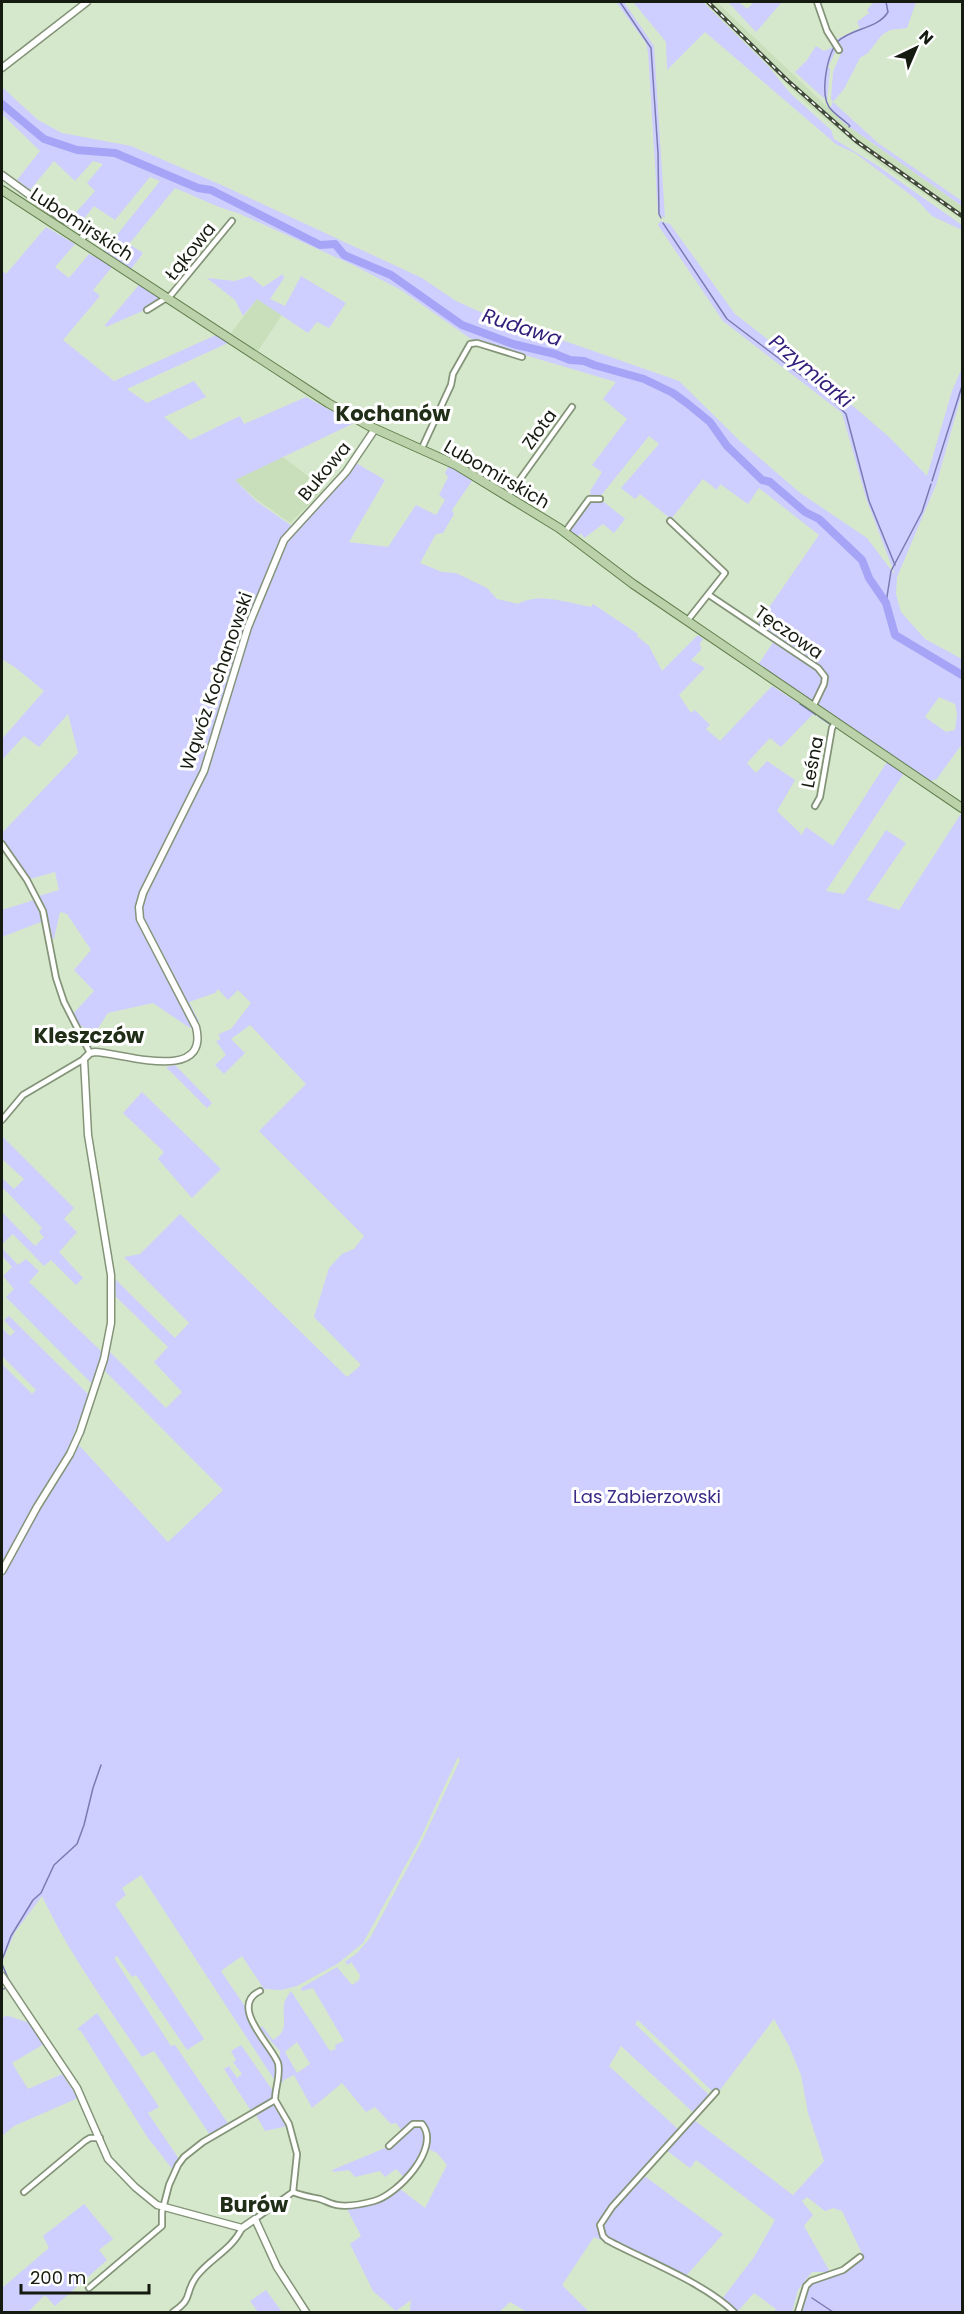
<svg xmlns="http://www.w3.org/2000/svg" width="964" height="2314" viewBox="0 0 964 2314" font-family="Poppins,sans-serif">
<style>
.built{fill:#c9dfbb}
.green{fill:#ceceff;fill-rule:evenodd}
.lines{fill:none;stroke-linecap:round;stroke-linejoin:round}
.stream{stroke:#7a7bb1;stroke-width:1.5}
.river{stroke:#a6a4f6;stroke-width:8}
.minor-casing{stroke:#849479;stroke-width:8}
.tertiary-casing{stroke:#849479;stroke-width:9}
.primary-casing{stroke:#627e4e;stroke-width:10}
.minor{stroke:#fff;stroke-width:4.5}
.tertiary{stroke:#fff;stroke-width:6}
.primary{stroke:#bad1a9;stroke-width:8}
.rail-casing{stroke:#40493a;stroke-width:4}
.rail{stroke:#fff;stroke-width:1.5;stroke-dasharray:4.5;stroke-linecap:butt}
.labels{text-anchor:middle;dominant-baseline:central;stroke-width:6;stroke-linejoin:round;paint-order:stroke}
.street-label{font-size:18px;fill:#151b10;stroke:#fff}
.park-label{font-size:18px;fill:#3a2b87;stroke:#fff}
.water-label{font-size:20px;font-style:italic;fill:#301c78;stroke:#fff}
.quarter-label{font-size:21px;font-weight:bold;fill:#212e17;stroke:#fff}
</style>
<rect width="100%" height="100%" fill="#d6e8cb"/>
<!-- built -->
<g class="built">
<path d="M704,2H717L844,123L962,206V220L877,162L806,103Z"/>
<path d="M257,299L282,315L258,351L231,333Z"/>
<path d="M283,457L325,489L290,523L256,499L235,480Z"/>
</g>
<!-- green -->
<g class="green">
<path d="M616,2H624L654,46L665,218L658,214L648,52L646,43Z"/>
<path d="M633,2H703L769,67L790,93L831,130L834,139L875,164L962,225V230L932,216L916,199L855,153L837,145L705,32L667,70L666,42Z"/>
<path d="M728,2H739L747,9L754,2H782L756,32Z"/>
<path d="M874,2H916L907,28L890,30L882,35L868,53L860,58L844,89L833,102L878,143L962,201V206L844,123L830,109L833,102L831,99L833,72L841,53L837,49L828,67L830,69L827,101L795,72L807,60L816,46L824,51L831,48L835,40L860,28L857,22L869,13L867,10Z"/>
<path d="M2,87L38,120L62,133L131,146L226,187L422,278L456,301L498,320L539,332L679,381L741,442L799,492L867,538L895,575L866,498L842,413L723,321L658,225L660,221L670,224L735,314L846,400L889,437L927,476L952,391L962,368V393L936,485L897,577L896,594L901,612L925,639L962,659V744L936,780L934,779L931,782L758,665L774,641L755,628L819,535L759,488L748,504L720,484L717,490L703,479L671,519L640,494L635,499L621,488L659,444L649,436L599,498L625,519L614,533L603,524L584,538L581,533L578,536L565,527L591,493L590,491L602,472L592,465L627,419L603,399L616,382L471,339L401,290L353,265L238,213L219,207L175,188L129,244L143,253L131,269L104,251L160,181L150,177L115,220L94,206L83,220L70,219L95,191L87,183L103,164L93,161L75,181L54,161L30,190L17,180L40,151L2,114ZM939,697L955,704L957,714L955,730L946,732L925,717Z"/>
<path d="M46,227L75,244L55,267L69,278L89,254L113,266L93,290L100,296L63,340L114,381L216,335L228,343L127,389L147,403L194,381L206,397L164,417L190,440L240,416L244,424L306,397L354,423L235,480L256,501L296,529L356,463L385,480L349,542L388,547L416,505L436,515L445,500L439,495L448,477L445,473L449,465L472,481L452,510L454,514L443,533L436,534L420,563L442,572L456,573L487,588L497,599L518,604C539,592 568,603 591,607L593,604L638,634L637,636L649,646L662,671L698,635L703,639L700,643L701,650L691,660L705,668L679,695L691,713L695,710L710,725L706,729L720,741L772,686L814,713L781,747L770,738L747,763L756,773L767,761L795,780L777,811L802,835L806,827L833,846L887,762L904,773L826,891L844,894L886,830L906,843L867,900L899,910L962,812V2312H800L808,2287C826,2275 847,2273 863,2256L842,2211L833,2208L825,2211L807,2197L802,2201L813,2215L804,2226L830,2272H812L798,2290L792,2312H774L776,2309L754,2293L737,2312H735L722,2299L754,2257L775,2220L696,2160L690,2168L666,2150L694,2120L793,2195L824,2161L808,2113L801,2075L789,2046L774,2019L720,2090L712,2091L638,2020L635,2024L709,2095L694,2113L621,2046L609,2066L679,2130L608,2208C601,2219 596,2227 601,2240L594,2237L562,2285L589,2312H527L510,2302L499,2312H410L411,2300L396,2311L373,2291L350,2244L361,2236L346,2207L379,2201L400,2189L425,2208L447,2165L437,2153L426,2148L428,2128L423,2120L409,2124L402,2131L396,2123L391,2124L375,2107L366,2112L342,2083L312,2108L294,2075L284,2080L278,2088L280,2051L260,2029L262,2026L273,2040C290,2030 282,2020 284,2004C285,2000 288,1995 291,1991L330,2051L336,2049L335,2045L344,2041L313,1988L302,1991L301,1988L337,1967L352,1985L359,1980L360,1975L351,1962L348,1965L345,1962L357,1953L370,1938L423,1839L460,1760L458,1757L421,1837L363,1943L337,1964L297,1986L282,1990L264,1989L242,1956L221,1971L248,2011L256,2033L274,2059L276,2064L275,2081L141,1875L122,1888L126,1895L115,1904L204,2039L187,2050L136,1975L132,1977L117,1956L114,1958L171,2046L175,2045L229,2125L210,2135L154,2051L142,2057C106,2004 69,1954 42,1896L15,1932L2,1962L6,1974L40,2026L2,1970V1575L38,1508L77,1443L168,1542L223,1490L105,1371L110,1352L166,1408L182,1392L154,1362L168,1347L116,1297L114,1278L175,1338L189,1323L124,1257L140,1254L180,1214L347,1377L361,1365L314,1317L329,1268L342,1254L354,1249L364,1236L259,1131L306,1084L250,1025L231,1039L245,1053L224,1074L215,1065L226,1055L216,1041L220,1040L219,1034L231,1029L251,1003L238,990L228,1000L218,989L215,993L189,1002L199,1021L190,1028L153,1003L108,1013L94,1034L77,1023L72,1015L94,991L74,970L91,950L67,914L60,912L54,939L49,936L39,896L59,890L55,872L30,879L2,841V833L78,753L68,714L39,747L24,736L2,760V739L44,691L16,668L2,659V270L6,274ZM297,2042L310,2064L297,2073L285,2052Z"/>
<path d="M283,274L284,278L270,299L285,306L301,276L346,303L329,328L317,322L308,333L257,299L243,316L235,300L207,278L235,281L250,276L263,287Z"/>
<path d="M139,285L160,298L147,309L106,327L105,325Z"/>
<path d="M34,900L43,921L2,937V910Z"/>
<path d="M175,1065L212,1103L207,1108L166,1067Z"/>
<path d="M142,1092L221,1169L192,1198L158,1159L164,1152L123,1113Z"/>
<path d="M2,1136L74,1208L64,1219L77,1232L59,1252L83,1278L76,1285L51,1260L44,1266L13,1234L2,1244V1212L35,1246L44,1237L39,1232L42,1228L2,1187V1178L14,1189L24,1179L2,1159Z"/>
<path d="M2,1248L18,1265L26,1259L39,1271L29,1282L103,1353L93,1385L6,1297L14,1289L3,1276L12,1267L2,1256Z"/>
<path d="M9,1316L89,1395L68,1450L33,1506L2,1565V1364L32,1394L36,1390L2,1356V1328L10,1336L15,1332L4,1320Z"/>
<path d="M97,2013L159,2107L148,2113L179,2159L173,2170L148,2138L81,2031L77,2029Z"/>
<path d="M8,2016L30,2023L44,2044L12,2063L28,2089L62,2074L78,2098L14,2126L2,2136V2017Z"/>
<path d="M241,2045L273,2091L271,2099L251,2111L224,2069L229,2066L237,2078L242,2074L233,2062L236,2060L231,2051Z"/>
<path d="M272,2103L277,2104L288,2126L265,2131L255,2113Z"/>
<path d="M414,2125L422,2126C431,2145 417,2164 405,2178L396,2169L385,2177L380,2171L355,2177L349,2170L334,2172L332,2170L390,2146Z"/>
<path d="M643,2175L723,2234L685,2277L611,2240C590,2220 629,2191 643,2175Z"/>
<path d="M84,2204L113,2239L99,2250L107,2260L55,2306L45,2295L28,2312H2V2288L49,2248L43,2236Z"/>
<path d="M266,2290L282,2312H258L250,2301Z"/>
</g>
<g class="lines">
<!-- stream -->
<g class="stream">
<path d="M620,2L651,48L658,153L659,214L661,218"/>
<path d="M837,42C851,28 878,29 888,12L886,2"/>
<path d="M834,47C827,60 820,93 829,107C834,114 844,120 850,126L849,127"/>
<path d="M663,223L727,319L827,395L846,414L869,501L895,565"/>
<path d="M932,481L962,386"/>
<path d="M886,603L891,571L922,512L931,484"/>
<path d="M800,704L816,715"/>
<path d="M818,716L831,725"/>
<path d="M2,1960L11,1936L33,1900L41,1893L54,1865L77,1844L84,1825L93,1788L101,1765"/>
<path d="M2,1964L10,1983"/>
<path d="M2,1990L5,1988"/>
<path d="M812,2298L833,2312"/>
</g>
<!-- river -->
<path class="river" d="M2,104L44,139L77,150L115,153L198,188L211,190L320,245L335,244L344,255L391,275L462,325L513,344L555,354L570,360L584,361L594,365L644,379L673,393L688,404L710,422L727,446L762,480L770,482L805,512L819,519L862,560L869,578L886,603L895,635L962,675"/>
<defs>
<g id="minor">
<path d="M817,2L827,31L839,50"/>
<path d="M147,310L171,295L232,221"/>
<path d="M422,448L451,385L453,374L470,344L477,343L522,357"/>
<path d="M508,496L572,407"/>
<path d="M670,521L725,573L687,621"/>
<path d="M565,532L589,499H600"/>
<path d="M709,595L818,668L825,677L824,684L813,707"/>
<path d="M815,806L820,797L832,728L835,723"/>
<path d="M2,844L27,880L43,911L56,978L64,1002L90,1053"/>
<path d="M2,1120L23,1095L84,1059"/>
<path d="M260,1991C228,2006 272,2046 278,2063C281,2075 275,2088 275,2100L289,2124L297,2154L293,2192"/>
<path d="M716,2092L612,2207L600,2225L603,2236L607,2240C646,2261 703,2282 734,2312"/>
<path d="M24,2192L85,2141L90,2138H100"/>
<path d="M255,2219L293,2192C302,2196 311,2197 320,2199C326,2201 331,2204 337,2205C348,2207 363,2204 374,2201C397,2195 442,2148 422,2124H413L389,2146"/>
<path d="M89,2288L162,2226V2212L169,2185L178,2165L184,2157L203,2142L275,2100"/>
<path d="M173,2312C194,2298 184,2294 196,2277C209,2259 232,2250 242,2228"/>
<path d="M798,2312L806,2286L811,2281L843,2270L860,2257"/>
</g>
<g id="tertiary">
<path d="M2,68L87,2"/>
<path d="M2,175L64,220L84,226L86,233L80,241"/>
<path d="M2,1571L37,1507L70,1454L80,1432L104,1359L111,1323V1275L88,1135L84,1059L90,1053L95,1052C122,1053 210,1084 196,1027L140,919L139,907L143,893L204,771L248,627L284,540L346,472L375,429"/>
<path d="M2,1976L77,2088L108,2159L135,2187L157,2205L242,2228L255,2219L277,2267L306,2312"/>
</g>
<path id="primary" d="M2,190L328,403L369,426L456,465L559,528L633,584L962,808"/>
</defs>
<!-- minor casing -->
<use href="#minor" class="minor-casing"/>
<!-- tertiary casing -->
<use href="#tertiary" class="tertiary-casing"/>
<!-- primary casing -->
<use href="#primary" class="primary-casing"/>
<!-- minor -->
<use href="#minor" class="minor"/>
<!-- tertiary -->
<use href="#tertiary" class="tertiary"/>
<!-- primary -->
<use href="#primary" class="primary"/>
<defs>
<path id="rail" d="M708,2L787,80L856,141L962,216"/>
</defs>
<!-- rail casing -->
<use href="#rail" class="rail-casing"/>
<!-- rail -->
<use href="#rail" class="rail"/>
</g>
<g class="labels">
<!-- street labels -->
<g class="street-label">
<text transform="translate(82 224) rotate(33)">Lubomirskich</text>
<text transform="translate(190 251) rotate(-51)">Łąkowa</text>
<text transform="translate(539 429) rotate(-54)">Złota</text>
<text transform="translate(324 471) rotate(-50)">Bukowa</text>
<text transform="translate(497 474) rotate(30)">Lubomirskich</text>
<text transform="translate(789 632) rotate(35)">Tęczowa</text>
<text transform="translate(216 681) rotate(-71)">Wąwóz Kochanowski</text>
<text transform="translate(812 762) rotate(-79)">Leśna</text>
</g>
<!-- park labels -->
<g class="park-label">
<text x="647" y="1496">Las Zabierzowski</text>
</g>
<!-- water labels -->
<g class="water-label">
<text transform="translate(522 327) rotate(18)">Rudawa</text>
<text transform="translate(811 371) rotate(40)">Przymiarki</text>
</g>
<!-- quarter labels -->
<g class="quarter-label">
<text x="393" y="413">Kochanów</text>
<text x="89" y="1035">Kleszczów</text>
<text x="254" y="2204">Burów</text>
</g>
</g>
<!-- border -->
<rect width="964" height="2314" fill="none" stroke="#151b10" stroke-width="6"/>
<!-- north arrow -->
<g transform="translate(916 48) rotate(44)" stroke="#ffffff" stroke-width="4.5" paint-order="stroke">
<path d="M0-4.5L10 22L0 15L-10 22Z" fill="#151b10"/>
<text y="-9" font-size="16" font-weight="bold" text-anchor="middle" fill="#151b10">N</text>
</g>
<!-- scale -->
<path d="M21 2284v9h128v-9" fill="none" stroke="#151b10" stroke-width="3"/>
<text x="30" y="2284" font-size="18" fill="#151b10" stroke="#ffffff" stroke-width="4.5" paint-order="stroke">200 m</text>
</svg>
